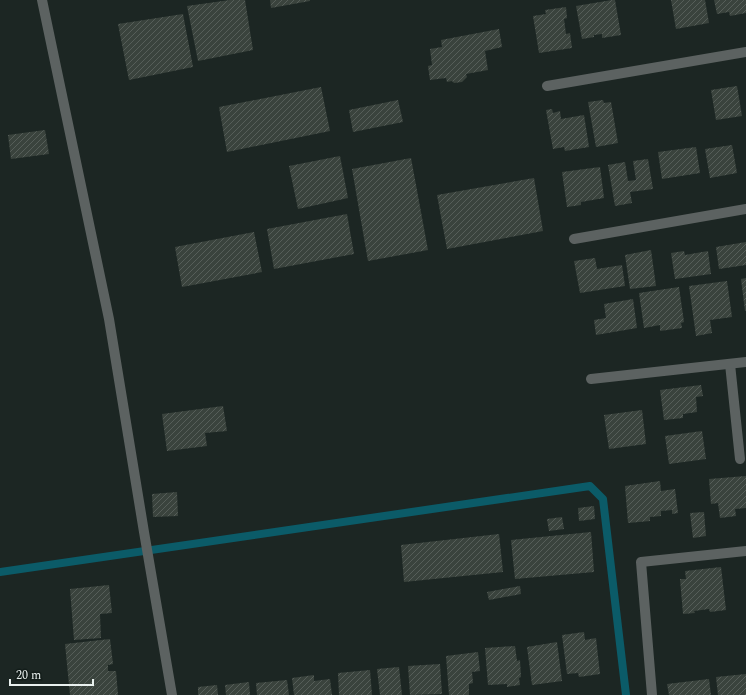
<svg xmlns="http://www.w3.org/2000/svg" width="746" height="695" viewBox="0 0 746 695" font-family="Spectral,serif">
<style>
.lines{fill:none;stroke-linecap:round;stroke-linejoin:round}
.stream{stroke:#0b5b68;stroke-width:8}
.building{fill:url(#building-hatch)}
.minor{stroke:#5c6261;stroke-width:10}
</style>
<defs>
<pattern id="building-hatch" width="6" height="6" patternUnits="userSpaceOnUse"><rect width="6" height="6" fill="#3a433d"/><path d="M-1 1l2-2M0 6l6-6M5 7l2-2" fill="none" stroke="#565e59"/></pattern>
</defs>
<rect width="100%" height="100%" fill="#1c2623"/>
<g class="lines">
<!-- stream -->
<path class="stream" d="M0,572L590,486L603,499L626,695"/>
</g>
<!-- building -->
<g class="building">
<path d="M230,0H245L253,50L198,61L187,6Z"/>
<path d="M270,0H310V1L271,8Z"/>
<path d="M612,0H615L621,35L602,38V34L594,35V37L582,39L576,6Z"/>
<path d="M671,0H705L709,23L676,29Z"/>
<path d="M714,0H746V13L730,16L729,12L717,14Z"/>
<path d="M566,7L567,18L564,19L566,34L570,33L572,48L539,53L533,16L546,14L545,10Z"/>
<path d="M183,14L193,67L129,80L118,24Z"/>
<path d="M499,29L502,47L485,51L488,70L466,74L467,77L462,82L454,83L452,81L447,82L446,78L430,80L428,66L432,65L430,49L442,47L441,40Z"/>
<path d="M737,86L742,116L716,120L711,90Z"/>
<path d="M321,87L330,131L227,152L219,107Z"/>
<path d="M398,100L403,122L353,132L349,110Z"/>
<path d="M603,100L604,103L611,102L618,143L596,147L588,102Z"/>
<path d="M552,109L553,113L560,111L561,119L584,115L589,147L565,151L564,147L553,149L546,110Z"/>
<path d="M45,130L49,154L11,159L8,135Z"/>
<path d="M732,145L737,173L710,178L705,149Z"/>
<path d="M696,147L700,173L662,179L658,152Z"/>
<path d="M340,156L348,198L298,209L289,166Z"/>
<path d="M411,158L428,250L368,261L352,169Z"/>
<path d="M648,159L653,189L630,192L632,203L615,206L608,165L625,162L628,181L636,180L633,161Z"/>
<path d="M600,167L604,198L581,202V205L567,207L562,172Z"/>
<path d="M534,178L543,231L447,249L437,195Z"/>
<path d="M347,214L354,254L274,269L267,229Z"/>
<path d="M254,232L262,272L182,287L175,247Z"/>
<path d="M746,242V265L719,269L716,247Z"/>
<path d="M651,250L656,286L630,289L625,255Z"/>
<path d="M684,251L685,255L708,251L711,274L675,279L671,253Z"/>
<path d="M595,258L597,269L622,265L625,286L580,293L574,261Z"/>
<path d="M746,278V310L745,311L741,279Z"/>
<path d="M727,281L732,317L710,320L712,333L696,336L689,286Z"/>
<path d="M679,287L684,322L681,323L682,328L660,331V325L644,328L639,293Z"/>
<path d="M633,299L637,328L596,335L594,320L606,318L604,304Z"/>
<path d="M701,385L703,396L696,397L697,412L683,414V418L664,420L660,390Z"/>
<path d="M223,406L227,431L205,433L207,446L167,451L162,414Z"/>
<path d="M642,410L646,444L609,449L604,415Z"/>
<path d="M702,431L706,459L669,464L665,436Z"/>
<path d="M746,476V508L735,509L736,516L720,518L718,503L711,504L709,479Z"/>
<path d="M660,481L661,491L675,489L678,513L672,514V510L661,511V516L650,517V521L628,523L625,486Z"/>
<path d="M177,492L178,516L153,517L152,494Z"/>
<path d="M594,506L595,519L579,521L578,508Z"/>
<path d="M704,512L706,536L693,538L690,513Z"/>
<path d="M562,517L564,529L549,531L547,519Z"/>
<path d="M591,532L594,572L515,579L511,540Z"/>
<path d="M499,534L503,572L404,582L401,545Z"/>
<path d="M721,567L726,610L710,612L709,609L694,611L695,613L683,614L680,579H686L685,571Z"/>
<path d="M109,585L112,613L100,614L101,638L74,640L70,589Z"/>
<path d="M520,586L521,594L489,600L487,592Z"/>
<path d="M584,632L585,640L596,638L600,674L579,677L578,673L567,674L562,635Z"/>
<path d="M110,639L113,664L108,665V671H116L118,695H70L65,644Z"/>
<path d="M557,642L562,681L532,685L527,647Z"/>
<path d="M515,646L517,661L520,660L521,677L519,678L520,685L507,687V684L488,685L485,648Z"/>
<path d="M478,652L480,671L472,672L473,683L469,684V695H449L446,656Z"/>
<path d="M440,664L442,694L410,695L408,666Z"/>
<path d="M399,667L402,695H380L377,669Z"/>
<path d="M370,670L372,695H339L338,673Z"/>
<path d="M746,674V695H718L716,677Z"/>
<path d="M314,675V681L330,679L332,695H294L292,678Z"/>
<path d="M709,679L711,695H669L667,684Z"/>
<path d="M287,680L289,695H257L256,683Z"/>
<path d="M249,682L250,695H226L225,685Z"/>
<path d="M217,685L218,695H198V687Z"/>
</g>
<g class="lines">
<!-- minor -->
<g class="minor">
<path d="M42,0L109,319L144,532L172,695"/>
<path d="M547,86L746,52"/>
<path d="M574,239L746,209"/>
<path d="M730,364L740,459"/>
<path d="M591,379L746,362"/>
<path d="M652,695L641,562L746,551"/>
</g>
</g>
<!-- scale -->
<path d="M10 679v6h83v-6" fill="none" stroke="#e9f0ee" stroke-width="2"/>
<text x="16" y="679" font-size="12" fill="#e9f0ee" stroke="#131d1a" stroke-width="3" paint-order="stroke">20 m</text>
</svg>
